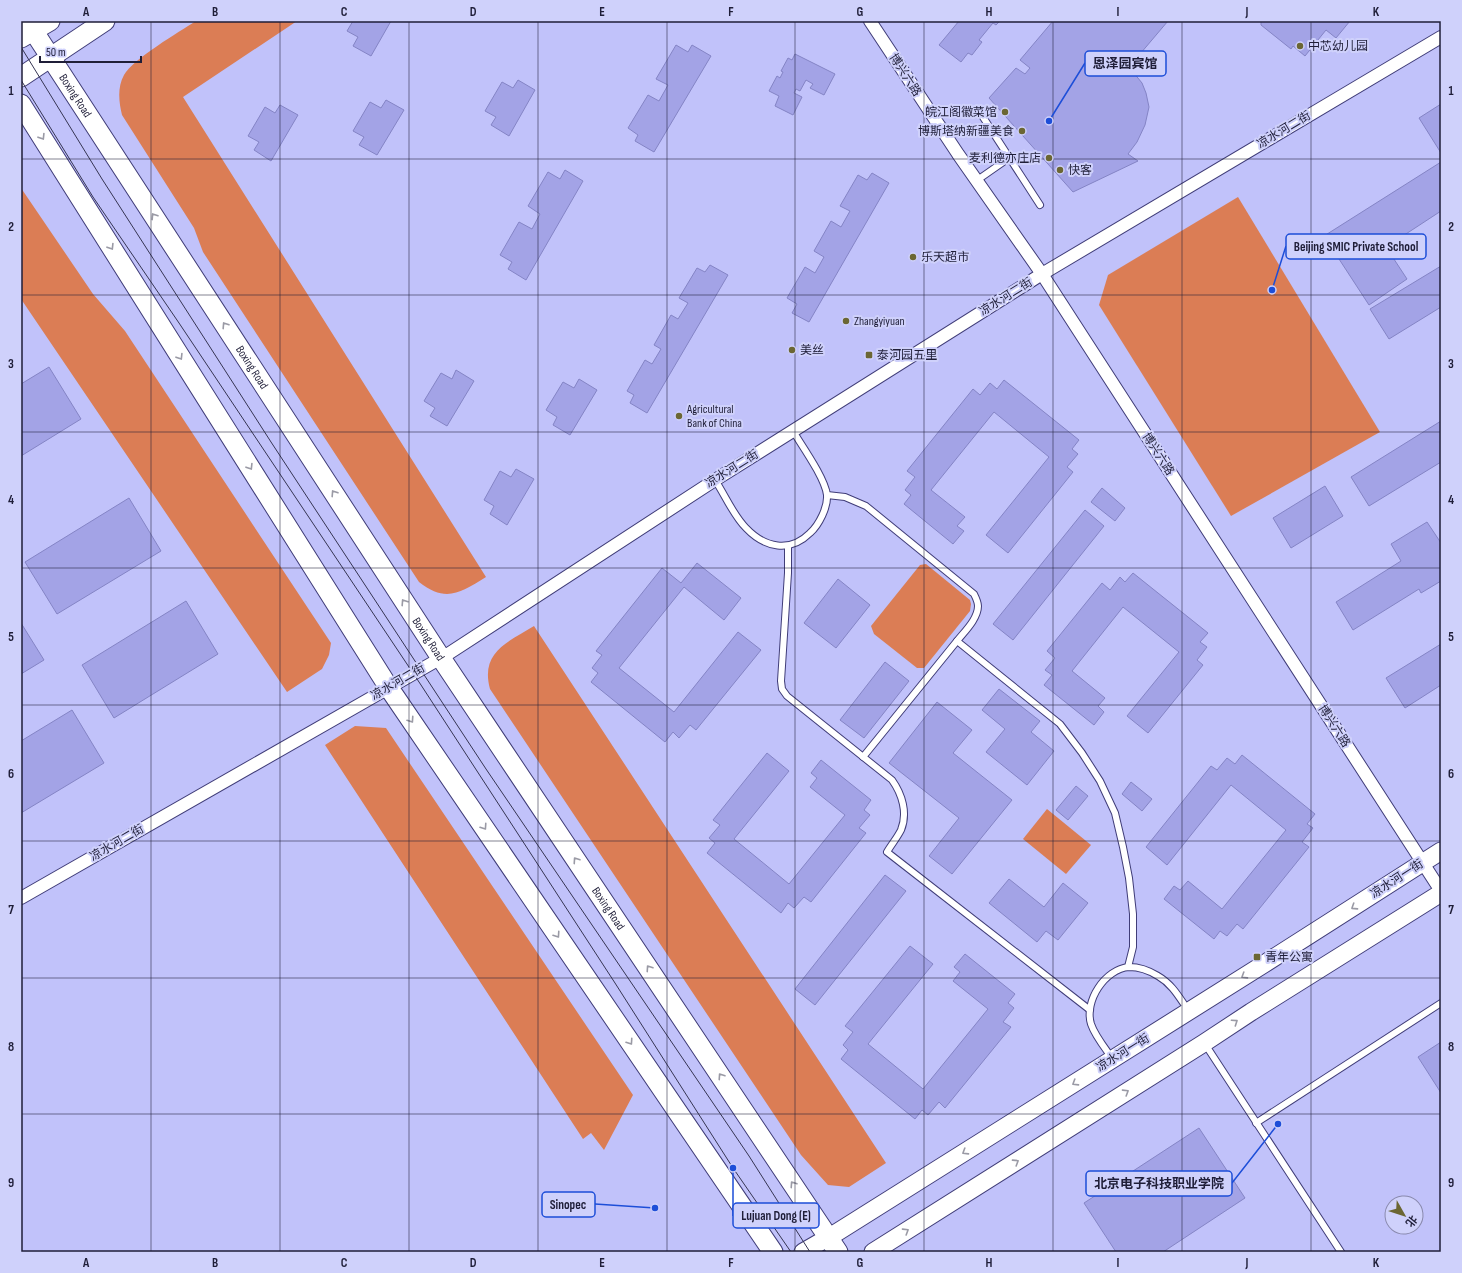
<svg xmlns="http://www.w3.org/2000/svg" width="1462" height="1273" viewBox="0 0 1462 1273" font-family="'Sofia Sans Condensed','Noto Sans SC',sans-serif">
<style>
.green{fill:#db7d55}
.building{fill:#a3a3e6;stroke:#8484c5}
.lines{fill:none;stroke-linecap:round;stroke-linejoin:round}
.service-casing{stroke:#403d78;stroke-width:8}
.minor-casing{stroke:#403d78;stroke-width:14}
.secondary-casing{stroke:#403d78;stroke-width:19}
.primary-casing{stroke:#403d78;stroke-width:21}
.service{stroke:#fff;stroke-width:6}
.minor{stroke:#fff;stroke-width:12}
.secondary{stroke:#fff;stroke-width:17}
.primary{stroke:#fff;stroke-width:19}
.tram{stroke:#363553;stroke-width:1}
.oneway{stroke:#9a9aa5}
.grid{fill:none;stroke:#1f1e38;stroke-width:1;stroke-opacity:0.55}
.poi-dot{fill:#6b6633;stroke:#cfd1fb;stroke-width:1.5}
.labels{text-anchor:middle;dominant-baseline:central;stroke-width:4;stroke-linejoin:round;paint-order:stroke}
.poi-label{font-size:12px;fill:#1f1e38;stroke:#cfd1fb;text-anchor:start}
.street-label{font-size:12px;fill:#1f1e38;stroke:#cfd1fb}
.leader{fill:none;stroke:#1d4ed8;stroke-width:1.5}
.callout-dot{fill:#1d4ed8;stroke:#cfd1fb;stroke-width:1.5}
.callout{fill:#cfd1fb;stroke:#1d4ed8;stroke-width:1.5}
.callout-label{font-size:13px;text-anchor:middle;font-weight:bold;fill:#1f1e38}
.neatline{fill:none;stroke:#1f1e38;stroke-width:1.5}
.grid-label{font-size:13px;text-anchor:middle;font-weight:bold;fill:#1f1e38}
</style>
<rect width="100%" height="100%" fill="#c1c2fa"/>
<!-- green -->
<g class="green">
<path d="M196,21H297L183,97L486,577C460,593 446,603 419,582L203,252L194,228L122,115C119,103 117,87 124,75C133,59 179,32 196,21Z"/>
<path d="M21,188L93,294L125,331L331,643L329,655L322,669L287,692L21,299Z"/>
<path d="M1238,197L1380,432L1231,516L1099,305L1108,275Z"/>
<path d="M926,564L970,600L971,604L970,611L924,668H917L874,634L871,626L920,565Z"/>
<path d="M534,626L886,1163L849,1187L828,1185L801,1155L490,689C480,652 508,642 534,626Z"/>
<path d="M355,726L386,728L633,1095L604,1150L591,1133L583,1139L325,745Z"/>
<path d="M1047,809L1091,845L1066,874L1023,839Z"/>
</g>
<!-- building -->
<g class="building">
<path d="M353,21H391L371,56L353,46L358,37L347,31Z"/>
<path d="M959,21H1000L996,25L993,23L979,40L982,42L972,55L968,53L961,62L939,45Z"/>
<path d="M1053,21H1168L1129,67L1142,83L1146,93L1149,107L1145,125L1137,142L1128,154L1138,161L1073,192L989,98L1016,68L1025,74L1030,68L1020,60Z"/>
<path d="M1261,21H1350L1336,38L1326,30L1305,56L1293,46L1291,49L1261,25Z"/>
<path d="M676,45L688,52L692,45L711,56L654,152L635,141L638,135L628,128L648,95L659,101L668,85L656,79Z"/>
<path d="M795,54L835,74L824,95L810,88L813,84L806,80L800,91L796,89L794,93L802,97L793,115L775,106L779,96L769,91L777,76L780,78L783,72L781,71L788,58L792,60Z"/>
<path d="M518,80L535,90L509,136L491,125L496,117L485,111L502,82L513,88Z"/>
<path d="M386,100L404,110L377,155L359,145L364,137L353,131L370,102L381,108Z"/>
<path d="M1441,104V153L1419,118Z"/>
<path d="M280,105L298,115L271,161L254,150L259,142L248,136L265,107L275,113Z"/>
<path d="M1441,162V211L1386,247L1407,279L1369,305L1324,236Z"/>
<path d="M565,170L583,181L526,280L508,269L512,262L500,255L519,222L532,229L540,214L528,206L548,172L560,179Z"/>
<path d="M872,173L889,183L809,322L792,313L797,304L787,298L805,267L815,273L824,257L814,251L831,221L841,227L850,211L840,206L858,175L867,180Z"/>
<path d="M710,265L728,275L647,413L630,403L634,395L627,391L645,360L652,364L661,349L654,345L671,315L678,319L688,303L679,298L697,268L705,272Z"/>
<path d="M1441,266V307L1389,339L1370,309Z"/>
<path d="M49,367L81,419L21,456V384Z"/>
<path d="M456,370L474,381L447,426L430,416L435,408L424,401L441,373L452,379Z"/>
<path d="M579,379L597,390L570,435L553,425L557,417L546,410L563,382L574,388Z"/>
<path d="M1004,380L1079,440L1072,449L1078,454L1067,467L1073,472L1008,553L986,535L1049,457L994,412L931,490L965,517L957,526L964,531L953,544L904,504L911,495L905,490L915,477L907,471L973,389L980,395L990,383L997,389Z"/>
<path d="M1441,421V462L1369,506L1351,477Z"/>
<path d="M516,469L534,479L507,525L490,514L494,506L484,500L500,471L511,477Z"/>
<path d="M1325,486L1343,516L1291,548L1273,518Z"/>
<path d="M1102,488L1125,508L1115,521L1091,502Z"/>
<path d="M129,498L161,551L57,614L25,562Z"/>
<path d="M1085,510L1104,526L1013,640L993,624Z"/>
<path d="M1427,522L1441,543V581L1421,593L1419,589L1353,630L1336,602L1401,561L1391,544Z"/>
<path d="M697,563L741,598L724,620L684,587L619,668L674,712L738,632L761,650L696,730L690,725L679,738L673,732L665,742L591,682L598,673L592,668L602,655L596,651L662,568L681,583Z"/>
<path d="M1133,573L1208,633L1200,642L1207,647L1197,660L1203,665L1148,733L1127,716L1179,652L1123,607L1072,671L1105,698L1098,706L1104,712L1094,725L1044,685L1052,675L1045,670L1055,658L1047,651L1102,583L1110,590L1120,577L1125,582Z"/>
<path d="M838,579L870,605L836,648L804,623Z"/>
<path d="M186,601L218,654L114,718L82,665Z"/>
<path d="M21,623L44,660L21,674Z"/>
<path d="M1441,644V685L1405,708L1386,678Z"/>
<path d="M885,662L909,681L864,738L840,720Z"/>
<path d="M999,689L1040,721L1031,732L1054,751L1027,785L986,752L1005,729L982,710Z"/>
<path d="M937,702L972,730L953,753L1012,800L952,874L929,856L959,818L889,763Z"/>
<path d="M72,710L104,763L21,813V741Z"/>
<path d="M767,753L789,771L734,839L789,884L845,815L810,787L817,778L811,773L821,760L871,800L864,810L870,815L859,828L866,833L811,902L804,897L794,908L788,903L781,913L707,853L715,843L709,838L720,825L713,820Z"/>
<path d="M1242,755L1315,814L1307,824L1313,828L1302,842L1309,847L1243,929L1237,924L1227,936L1220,931L1214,939L1164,899L1174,886L1180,890L1188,881L1222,909L1286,830L1231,785L1167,865L1146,847L1211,766L1217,770L1227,758L1235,764Z"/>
<path d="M1131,782L1152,799L1142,811L1122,794Z"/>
<path d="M1076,786L1088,796L1068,820L1056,810Z"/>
<path d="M885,875L906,891L815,1005L795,989Z"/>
<path d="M1009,879L1044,907L1063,883L1088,903L1058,940L1046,931L1037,942L989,903Z"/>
<path d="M910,946L933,964L868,1044L923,1089L988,1009L953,981L960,972L954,967L965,954L1015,994L1008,1003L1014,1008L1003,1022L1011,1027L945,1108L939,1102L928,1115L922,1110L915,1119L841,1059L848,1050L843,1045L853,1032L845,1026Z"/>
<path d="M1441,1042V1093L1418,1057Z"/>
<path d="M1199,1128L1245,1198L1163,1252H1116L1084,1203Z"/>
</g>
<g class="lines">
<defs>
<g id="service">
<path d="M981,114L1040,205"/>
<path d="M976,181L1009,158"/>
<path d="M715,480C725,495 733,515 746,528C765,548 790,553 810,533C819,525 828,507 827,495C825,478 802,446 793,431"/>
<path d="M827,495L845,497L866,506L974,594C976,598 978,602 978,606C978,619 964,632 957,641L1060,724L1082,753L1100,781L1115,813L1123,847L1129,878L1133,914V947L1128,967"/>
<path d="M788,547V573L781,681L782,689L787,696L892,780C902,794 908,813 901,830C897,838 891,845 887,852L1090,1010"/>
<path d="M863,757L957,641"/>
<path d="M1205,1044L1341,1252"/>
<path d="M1112,1058C1105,1048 1095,1036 1091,1024C1084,1001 1105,969 1129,967C1139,967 1150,971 1158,976C1172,984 1179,997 1188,1010"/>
<path d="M1256,1123L1441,1003"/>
</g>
<g id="minor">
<path d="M870,21L958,154L1042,274L1441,891"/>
<path d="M21,898L448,654L715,480L1042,274L1441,37"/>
</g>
<g id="secondary">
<path d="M803,1252L836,1233L1264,964L1441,851"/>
<path d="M873,1252L1204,1043L1251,1012L1441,893"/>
</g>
<g id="primary">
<path id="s1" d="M27,21L441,658L838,1252"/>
<path d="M21,38L50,21"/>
<path d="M21,77L105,21"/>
<path d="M21,104L389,688L773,1252"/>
</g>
</defs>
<!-- service casing -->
<use href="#service" class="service-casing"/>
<!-- minor casing -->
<use href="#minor" class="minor-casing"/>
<!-- secondary casing -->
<use href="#secondary" class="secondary-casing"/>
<!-- primary casing -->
<use href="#primary" class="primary-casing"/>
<!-- service -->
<use href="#service" class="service"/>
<!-- minor -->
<use href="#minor" class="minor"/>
<!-- secondary -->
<use href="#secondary" class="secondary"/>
<!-- primary -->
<use href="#primary" class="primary"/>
<!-- tram -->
<g class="tram">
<path d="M21,47L102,179L271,442L486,769L749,1156L810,1252"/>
<path d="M21,80L93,197L179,323L421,685L615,983L733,1168L791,1252"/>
</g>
</g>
<!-- one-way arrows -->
<defs><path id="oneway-chevron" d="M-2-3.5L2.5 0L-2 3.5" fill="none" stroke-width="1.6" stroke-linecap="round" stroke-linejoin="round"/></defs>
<g class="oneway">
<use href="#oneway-chevron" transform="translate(42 137) rotate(58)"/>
<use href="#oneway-chevron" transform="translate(154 216) rotate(-123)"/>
<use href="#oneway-chevron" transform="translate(111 247) rotate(58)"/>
<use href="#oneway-chevron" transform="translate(225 325) rotate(-123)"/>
<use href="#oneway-chevron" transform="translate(180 357) rotate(58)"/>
<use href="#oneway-chevron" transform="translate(250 467) rotate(58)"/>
<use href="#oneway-chevron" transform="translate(334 493) rotate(-123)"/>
<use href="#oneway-chevron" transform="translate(404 602) rotate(-123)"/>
<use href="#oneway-chevron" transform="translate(411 720) rotate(56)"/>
<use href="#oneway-chevron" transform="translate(484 827) rotate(56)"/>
<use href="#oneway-chevron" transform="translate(576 860) rotate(-124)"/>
<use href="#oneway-chevron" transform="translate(1354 907) rotate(147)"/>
<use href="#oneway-chevron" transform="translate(557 935) rotate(56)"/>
<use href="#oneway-chevron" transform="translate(649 968) rotate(-124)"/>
<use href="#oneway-chevron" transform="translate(1244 976) rotate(148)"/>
<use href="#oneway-chevron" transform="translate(1235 1022) rotate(-34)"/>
<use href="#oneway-chevron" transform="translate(630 1042) rotate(56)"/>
<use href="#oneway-chevron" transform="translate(721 1076) rotate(-124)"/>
<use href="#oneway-chevron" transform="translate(1075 1083) rotate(148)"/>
<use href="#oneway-chevron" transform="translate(1126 1092) rotate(-32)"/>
<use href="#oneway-chevron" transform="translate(965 1152) rotate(148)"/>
<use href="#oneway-chevron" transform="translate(1016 1162) rotate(-32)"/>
<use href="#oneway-chevron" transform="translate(793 1184) rotate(-124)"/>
<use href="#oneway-chevron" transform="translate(906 1231) rotate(-32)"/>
</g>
<!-- grid -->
<path class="grid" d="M151,21V1252M280,21V1252M409,21V1252M538,21V1252M667,21V1252M795,21V1252M924,21V1252M1053,21V1252M1182,21V1252M1311,21V1252M21,159H1441M21,295H1441M21,432H1441M21,568H1441M21,705H1441M21,841H1441M21,978H1441M21,1114H1441"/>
<!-- markers -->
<g class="poi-dot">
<circle cx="1300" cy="46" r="4"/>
<circle cx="1005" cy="112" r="4"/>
<circle cx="1022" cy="131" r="4"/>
<circle cx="1049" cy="158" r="4"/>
<circle cx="1060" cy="170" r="4"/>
<circle cx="913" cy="257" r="4"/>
<circle cx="846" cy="321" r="4"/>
<circle cx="792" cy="350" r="4"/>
<rect x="865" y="351" width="8" height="8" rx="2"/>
<circle cx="679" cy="416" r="4"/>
<rect x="1253" y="953" width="8" height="8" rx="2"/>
</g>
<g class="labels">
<!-- poi labels -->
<g class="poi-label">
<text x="1308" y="46">中芯幼儿园</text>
<text x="997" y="112" text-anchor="end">皖江阁徽菜馆</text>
<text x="1014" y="131" text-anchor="end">博斯塔纳新疆美食</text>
<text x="1041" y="158" text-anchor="end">麦利德亦庄店</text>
<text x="1068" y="170">快客</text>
<text x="921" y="257">乐天超市</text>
<text x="854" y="321">Zhangyiyuan</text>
<text x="800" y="350">美丝</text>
<text x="877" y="355">泰河园五里</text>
<text x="687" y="409">Agricultural<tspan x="687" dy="14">Bank of China</tspan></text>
<text x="1265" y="957">青年公寓</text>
</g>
<!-- street labels -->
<g class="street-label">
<text transform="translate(905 75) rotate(57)">博兴六路</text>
<text stroke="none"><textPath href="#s1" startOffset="89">Boxing Road</textPath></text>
<text transform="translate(1284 130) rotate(-31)">凉水河二街</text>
<text transform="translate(1006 297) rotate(-32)">凉水河二街</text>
<text stroke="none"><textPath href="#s1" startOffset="413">Boxing Road</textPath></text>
<text transform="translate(1158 454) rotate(57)">博兴六路</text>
<text transform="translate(732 469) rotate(-32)">凉水河二街</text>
<text stroke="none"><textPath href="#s1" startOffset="737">Boxing Road</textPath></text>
<text transform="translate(398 682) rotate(-30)">凉水河二街</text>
<text transform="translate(1334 726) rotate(57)">博兴六路</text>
<text transform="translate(117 843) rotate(-30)">凉水河二街</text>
<text transform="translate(1397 879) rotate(-33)">凉水河一街</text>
<text stroke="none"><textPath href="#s1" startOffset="1061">Boxing Road</textPath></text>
<text transform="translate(1123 1053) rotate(-32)">凉水河一街</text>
</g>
</g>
<!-- callouts -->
<path class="leader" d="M1049 121L1085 63M1272 290L1286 246M1278 1124L1232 1183M655 1208L595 1204M733 1168L733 1216"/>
<g class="callout-dot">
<circle cx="1049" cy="121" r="4"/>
<circle cx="1272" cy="290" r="4"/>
<circle cx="1278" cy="1124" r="4"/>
<circle cx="655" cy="1208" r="4"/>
<circle cx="733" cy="1168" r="4"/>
</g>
<g class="callout">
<rect x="1085" y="51" width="81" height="25" rx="4"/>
<rect x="1286" y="234" width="140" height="25" rx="4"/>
<rect x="1086" y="1171" width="146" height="25" rx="4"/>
<rect x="542" y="1192" width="53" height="25" rx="4"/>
<rect x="733" y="1203" width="86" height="25" rx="4"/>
</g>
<g class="callout-label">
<text x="1125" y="68">恩泽园宾馆</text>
<text x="1356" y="251">Beijing SMIC Private School</text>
<text x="1159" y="1188">北京电子科技职业学院</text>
<text x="568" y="1209">Sinopec</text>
<text x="776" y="1220">Lujuan Dong (E)</text>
</g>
<!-- border -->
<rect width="1462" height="1273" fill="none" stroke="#cfd1fb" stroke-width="44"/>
<!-- north arrow -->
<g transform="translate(1404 1215) rotate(129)"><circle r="19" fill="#cfd1fb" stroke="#8989ad"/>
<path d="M0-3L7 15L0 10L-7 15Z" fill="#6b6633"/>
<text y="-6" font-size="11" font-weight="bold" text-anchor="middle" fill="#1f1e38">北</text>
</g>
<!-- scale -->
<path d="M40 56v6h101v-6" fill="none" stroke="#1f1e38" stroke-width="2"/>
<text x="46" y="56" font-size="12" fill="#1f1e38" stroke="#cfd1fb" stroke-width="3" paint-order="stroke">50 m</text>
<rect x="22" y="22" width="1418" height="1229" class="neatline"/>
<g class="grid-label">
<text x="86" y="16">A</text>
<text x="215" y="16">B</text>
<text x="344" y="16">C</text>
<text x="473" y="16">D</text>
<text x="602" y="16">E</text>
<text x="731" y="16">F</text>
<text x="860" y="16">G</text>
<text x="989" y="16">H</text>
<text x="1118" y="16">I</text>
<text x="1247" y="16">J</text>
<text x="1376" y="16">K</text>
<text x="11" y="95">1</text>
<text x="1451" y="95">1</text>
<text x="11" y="231">2</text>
<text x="1451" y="231">2</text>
<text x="11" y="368">3</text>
<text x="1451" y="368">3</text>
<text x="11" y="504">4</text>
<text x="1451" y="504">4</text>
<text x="11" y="641">5</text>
<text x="1451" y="641">5</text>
<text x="11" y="778">6</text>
<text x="1451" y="778">6</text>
<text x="11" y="914">7</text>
<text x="1451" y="914">7</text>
<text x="11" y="1051">8</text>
<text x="1451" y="1051">8</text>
<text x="11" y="1187">9</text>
<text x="1451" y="1187">9</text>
<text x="86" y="1267">A</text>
<text x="215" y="1267">B</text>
<text x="344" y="1267">C</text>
<text x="473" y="1267">D</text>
<text x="602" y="1267">E</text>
<text x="731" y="1267">F</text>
<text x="860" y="1267">G</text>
<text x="989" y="1267">H</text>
<text x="1118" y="1267">I</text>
<text x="1247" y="1267">J</text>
<text x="1376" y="1267">K</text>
</g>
</svg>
